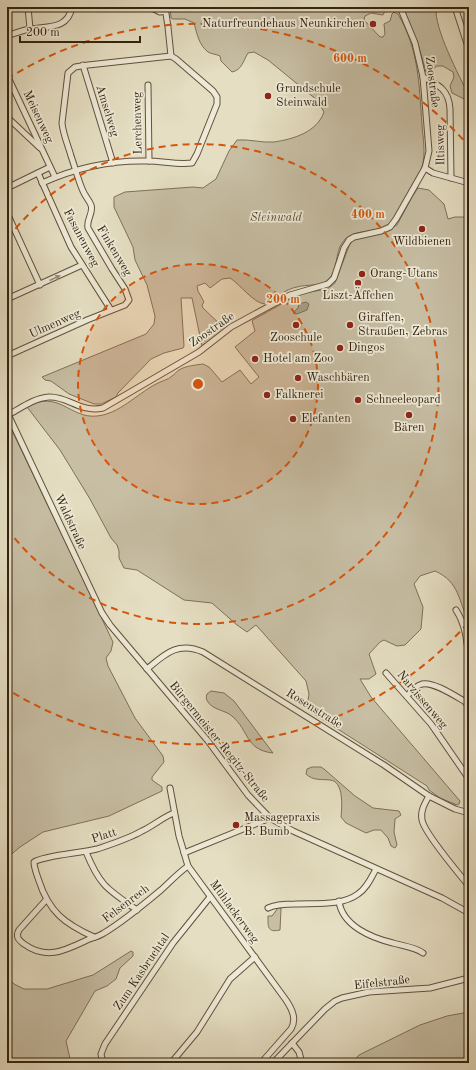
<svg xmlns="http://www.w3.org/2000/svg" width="476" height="1070" viewBox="0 0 476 1070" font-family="'Old Standard TT',serif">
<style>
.green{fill:#c7bea4;stroke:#7e705a}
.water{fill:#a99e85;stroke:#7b6d56}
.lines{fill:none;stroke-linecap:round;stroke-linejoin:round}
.minor-casing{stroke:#61523c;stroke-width:7}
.minor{stroke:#eeead7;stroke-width:5}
.oneway{fill:#9b907d}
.ring{fill:none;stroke:#d6540c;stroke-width:2;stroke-dasharray:7 5}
.poi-dot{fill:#8f2418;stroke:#eeead7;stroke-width:1.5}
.labels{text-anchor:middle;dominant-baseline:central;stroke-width:3.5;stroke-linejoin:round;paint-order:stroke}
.poi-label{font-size:12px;fill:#35230f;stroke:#eeead7;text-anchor:start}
.street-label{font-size:12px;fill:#35230f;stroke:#eeead7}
.park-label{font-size:12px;font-style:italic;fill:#5a4a34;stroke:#eeead7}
.centre{fill:#d6540c;stroke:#eeead7;stroke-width:2}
.ring-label{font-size:12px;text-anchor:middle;font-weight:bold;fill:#d6540c;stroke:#eeead7;stroke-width:3.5;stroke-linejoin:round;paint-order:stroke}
</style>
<rect width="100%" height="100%" fill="#e5dec2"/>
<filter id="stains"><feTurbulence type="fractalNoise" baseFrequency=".005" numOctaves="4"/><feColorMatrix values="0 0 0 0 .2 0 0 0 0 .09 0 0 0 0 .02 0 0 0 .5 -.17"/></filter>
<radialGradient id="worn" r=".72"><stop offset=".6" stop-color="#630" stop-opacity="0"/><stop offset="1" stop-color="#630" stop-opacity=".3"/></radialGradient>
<!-- green -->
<g class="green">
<path d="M170,7H387L383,15L371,13L365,16L364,20L380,37H383L385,34L384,24L390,21L392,14L394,12L398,14C419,50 419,84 422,125C423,138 426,154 422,167C419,176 395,219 389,224C375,235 352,227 342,243C335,253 338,270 329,279C321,287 307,284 297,287C286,289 275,298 265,304C253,303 240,284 230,278L222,279L210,288L205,283L197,286L198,291L204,302L202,305L203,308L225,329L202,346L192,298H181L184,346L183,348L164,353L151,359L118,393L116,397L101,404H94L69,394L51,381L45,380L42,377L146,334L154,324L155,316L147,285L135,260L133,247L114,207V197L125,192L193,187L203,188L216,179L229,151L237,140C249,139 262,143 274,142C294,139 317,132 324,112L317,100L268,60L254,52L248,53C243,61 242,70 232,72L221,61L220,56C216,54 211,54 208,52C199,45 197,34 194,23L185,19H173L171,18Z"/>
<path d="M403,7H436C434,29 459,75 469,96L468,101L452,93L450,86L454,77L453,72L443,66H437L428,73L426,72L418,44Z"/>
<path d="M418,188L429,190L444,204L448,219L455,217H469V622C458,601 460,582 435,571L420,576L414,584L423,607L421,629L405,645L397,646L384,640L380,642L369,654L376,674L369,679H360L371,697L460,801L459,804L457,805L440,798L429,790L427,786L311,712L312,707H307L309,694L306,681L256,625L247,632L237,625L212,603L184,600L137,570L124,568L119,558V551L117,545L111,538L90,499L60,450L27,407C59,389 70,419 97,416C119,414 137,394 156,384C161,381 168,380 172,376C175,374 177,371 179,370C185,366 196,365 203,364L209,367L222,382L240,370L251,384L259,377L235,347L255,331L252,321L253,320L299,294L327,289L335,283L349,246L353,240L382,233L397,225L412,197Z"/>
<path d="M7,420L113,642L111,651L106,658L108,666L135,718L163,756L164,762L152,777V780L162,787V791L109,816L43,832L20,847L7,858Z"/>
<path d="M211,691L224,693L234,701L273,753C245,750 249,730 232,716C225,710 213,710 208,702C206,700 206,697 207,694Z"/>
<path d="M312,767H321L324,769L355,796L373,808L399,811L401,815L395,819L394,832L397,845L395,848L391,846L388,838L381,830H374L366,833L346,823L341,817C342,807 344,781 330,780C322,779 313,781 306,774L307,769Z"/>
<path d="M278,908H281L280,930C267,933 268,926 268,916H272Z"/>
<path d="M131,951L133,952V956L120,968L116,979L107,986L95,991L66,1041L71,1063H7V977L14,984L24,989H47L93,975Z"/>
<path d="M469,1012V1063H351L359,1055L420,1025L447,1016Z"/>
</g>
<!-- water -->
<path class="water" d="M306,302L309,304L307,310L297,314L293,313L298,308L299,304Z"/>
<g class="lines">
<defs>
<g id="minor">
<path d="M28,7L30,29"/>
<path d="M150,7L160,12L166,11"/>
<path d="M165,7L168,27L171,56"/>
<path d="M455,7L469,50"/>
<path d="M7,36C15,33 23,30 31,29C49,26 68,29 72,7"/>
<path d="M83,65L113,163"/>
<path d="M7,75L55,177"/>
<path d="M423,77C439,85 449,90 450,109L451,178"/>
<path d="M148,85L149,161"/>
<path d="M7,117L40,148"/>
<path d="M425,168L433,173L469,183"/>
<path d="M38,173L71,247L111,310"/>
<path d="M7,188L50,167"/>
<path d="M7,213L40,285"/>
<path d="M7,299L82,265"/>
<path d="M7,356L87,320L125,305L129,300L125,289L112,269L88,228C86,219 94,213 91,205C89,200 85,196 83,191C78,180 75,167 71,156C68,145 63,134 62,123L68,73L75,67L88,65L171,56L176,59L213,91L217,97V104L197,154L192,163C178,165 162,161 148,161C113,160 75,168 42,183"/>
<path d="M7,412L102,613L110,625L208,741L248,795L270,818L293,831L442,898L469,913"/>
<path d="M8,415C21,408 34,398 49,397C68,396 80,413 103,408L199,352L231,327L290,295L328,284L334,278L344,248L349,240L354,237L381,231L390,227L396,219L425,168L429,151L423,77L415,43L400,7"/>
<path d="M456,610C466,625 467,642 469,660"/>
<path d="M147,669C165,654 178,641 203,652L384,765L429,796L455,809L469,813"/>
<path d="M386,673L431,724L469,779"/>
<path d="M407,696C411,691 416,686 422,684C434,681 458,698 469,704"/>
<path d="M466,703L469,695"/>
<path d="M170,788L179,836L188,866L286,1000C292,1009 297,1019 291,1029L261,1063"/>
<path d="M429,796C425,803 420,811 422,820C424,832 459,874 469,886"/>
<path d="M86,852C100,886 107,889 137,910"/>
<path d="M184,853L270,818"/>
<path d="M46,900L19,930C15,937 19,940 24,944C46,960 64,951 85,941C91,938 98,937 104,933C124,921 143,905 161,890C170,882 178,873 188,866"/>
<path d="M339,901C342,926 372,938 393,943C403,946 415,947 423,953"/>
<path d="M268,908C276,904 286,904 295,904C315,903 342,906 358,894C367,888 371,878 376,869"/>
<path d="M94,937C65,924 49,912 39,881C37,875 34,868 34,862C45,855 82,853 97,849C112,844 128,839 142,831C153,826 163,817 174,813"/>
<path d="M292,1043L299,1052L302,1063"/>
<path d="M103,1063L101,1054L105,1044L173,943L210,897"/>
<path d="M171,1063L197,1032L230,979L255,957"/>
<path d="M273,1063L325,1009L335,1001L342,998L369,992L430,988L469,978"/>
</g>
</defs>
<!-- minor casing -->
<use href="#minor" class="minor-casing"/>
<!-- minor -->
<use href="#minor" class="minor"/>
</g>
<!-- one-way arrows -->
<defs><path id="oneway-solid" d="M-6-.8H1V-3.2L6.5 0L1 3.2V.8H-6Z"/></defs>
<use class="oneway" href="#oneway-solid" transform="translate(55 278) rotate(-24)"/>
<!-- distance rings -->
<circle cx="198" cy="384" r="120" fill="#d6540c" fill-opacity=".12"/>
<g class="ring">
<circle cx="198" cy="384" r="120"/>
<path d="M8 238A240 240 0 1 1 8 530"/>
<path d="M468 623A360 360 0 0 1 7 689M7 79A360 360 0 0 1 468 145"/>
</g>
<!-- markers -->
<g class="poi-dot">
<circle cx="373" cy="24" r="4"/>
<circle cx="268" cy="96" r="4"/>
<circle cx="422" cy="229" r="4"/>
<circle cx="362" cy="274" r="4"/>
<circle cx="358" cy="283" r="4"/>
<circle cx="296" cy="325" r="4"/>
<circle cx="350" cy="325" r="4"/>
<circle cx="340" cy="348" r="4"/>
<circle cx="255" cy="359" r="4"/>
<circle cx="298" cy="378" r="4"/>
<circle cx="267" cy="395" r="4"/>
<circle cx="358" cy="400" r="4"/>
<circle cx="409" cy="415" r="4"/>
<circle cx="293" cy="419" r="4"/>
<circle cx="236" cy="825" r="4"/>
</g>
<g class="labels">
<!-- poi labels -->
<g class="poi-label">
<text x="365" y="24" text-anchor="end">Naturfreundehaus Neunkirchen</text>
<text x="276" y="89">Grundschule<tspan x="276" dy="14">Steinwald</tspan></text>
<text x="422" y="242" text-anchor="middle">Wildbienen</text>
<text x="370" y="274">Orang-Utans</text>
<text x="358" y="296" text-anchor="middle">Liszt-Äffchen</text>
<text x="358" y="318">Giraffen,<tspan x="358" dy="14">Straußen, Zebras</tspan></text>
<text x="296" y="338" text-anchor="middle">Zooschule</text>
<text x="348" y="348">Dingos</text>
<text x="263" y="359">Hotel am Zoo</text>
<text x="306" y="378">Waschbären</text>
<text x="275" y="395">Falknerei</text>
<text x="366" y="400">Schneeleopard</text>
<text x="301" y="419">Elefanten</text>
<text x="409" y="428" text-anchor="middle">Bären</text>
<text x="244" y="818">Massagepraxis<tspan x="244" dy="14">B. Bumb</tspan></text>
</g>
<!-- street labels -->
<g class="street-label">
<text transform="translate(432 82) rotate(83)">Zoostraße</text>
<text transform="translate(107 111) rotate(73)">Amselweg</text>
<text transform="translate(38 117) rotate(65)">Meisenweg</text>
<text transform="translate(138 123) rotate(-91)">Lerchenweg</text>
<text transform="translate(441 145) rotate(-91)">Iltisweg</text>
<text transform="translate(81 238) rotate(62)">Fasanenweg</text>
<text transform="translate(114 251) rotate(59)">Finkenweg</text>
<text transform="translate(55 324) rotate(-24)">Ulmenweg</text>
<text transform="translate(212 330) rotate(-35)">Zoostraße</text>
<text transform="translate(70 522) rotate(65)">Waldstraße</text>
<text transform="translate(422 700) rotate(50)">Narzissenweg</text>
<text transform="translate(314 709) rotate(32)">Rosenstraße</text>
<text transform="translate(219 742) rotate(51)">Bürgermeister-Regitz-Straße</text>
<text transform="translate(104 836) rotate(-18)">Platt</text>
<text transform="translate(126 904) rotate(-37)">Felsenrech</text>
<text transform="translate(234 912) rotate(54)">Mühlackerweg</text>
<text transform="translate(142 972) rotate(-56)">Zum Kasbruchtal</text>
<text transform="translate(382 983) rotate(-6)">Eifelstraße</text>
</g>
<!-- park labels -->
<g class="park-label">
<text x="276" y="218">Steinwald</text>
</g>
</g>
<circle cx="198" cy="384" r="6" class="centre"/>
<g class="ring-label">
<text x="350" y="62">600 m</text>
<text x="368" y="218">400 m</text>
<text x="283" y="303">200 m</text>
</g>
<!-- margin -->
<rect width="476" height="1070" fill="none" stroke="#e5dec2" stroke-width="24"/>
<rect x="8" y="8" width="460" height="1054" fill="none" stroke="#35230f" stroke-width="2"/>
<rect x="12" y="12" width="452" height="1046" fill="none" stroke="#35230f"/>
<!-- scale -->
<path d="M20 36v6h120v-6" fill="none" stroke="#35230f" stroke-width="2"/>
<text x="26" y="36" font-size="12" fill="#35230f" stroke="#eeead7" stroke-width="3" paint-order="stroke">200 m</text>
<rect width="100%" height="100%" filter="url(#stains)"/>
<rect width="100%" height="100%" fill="url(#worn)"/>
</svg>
